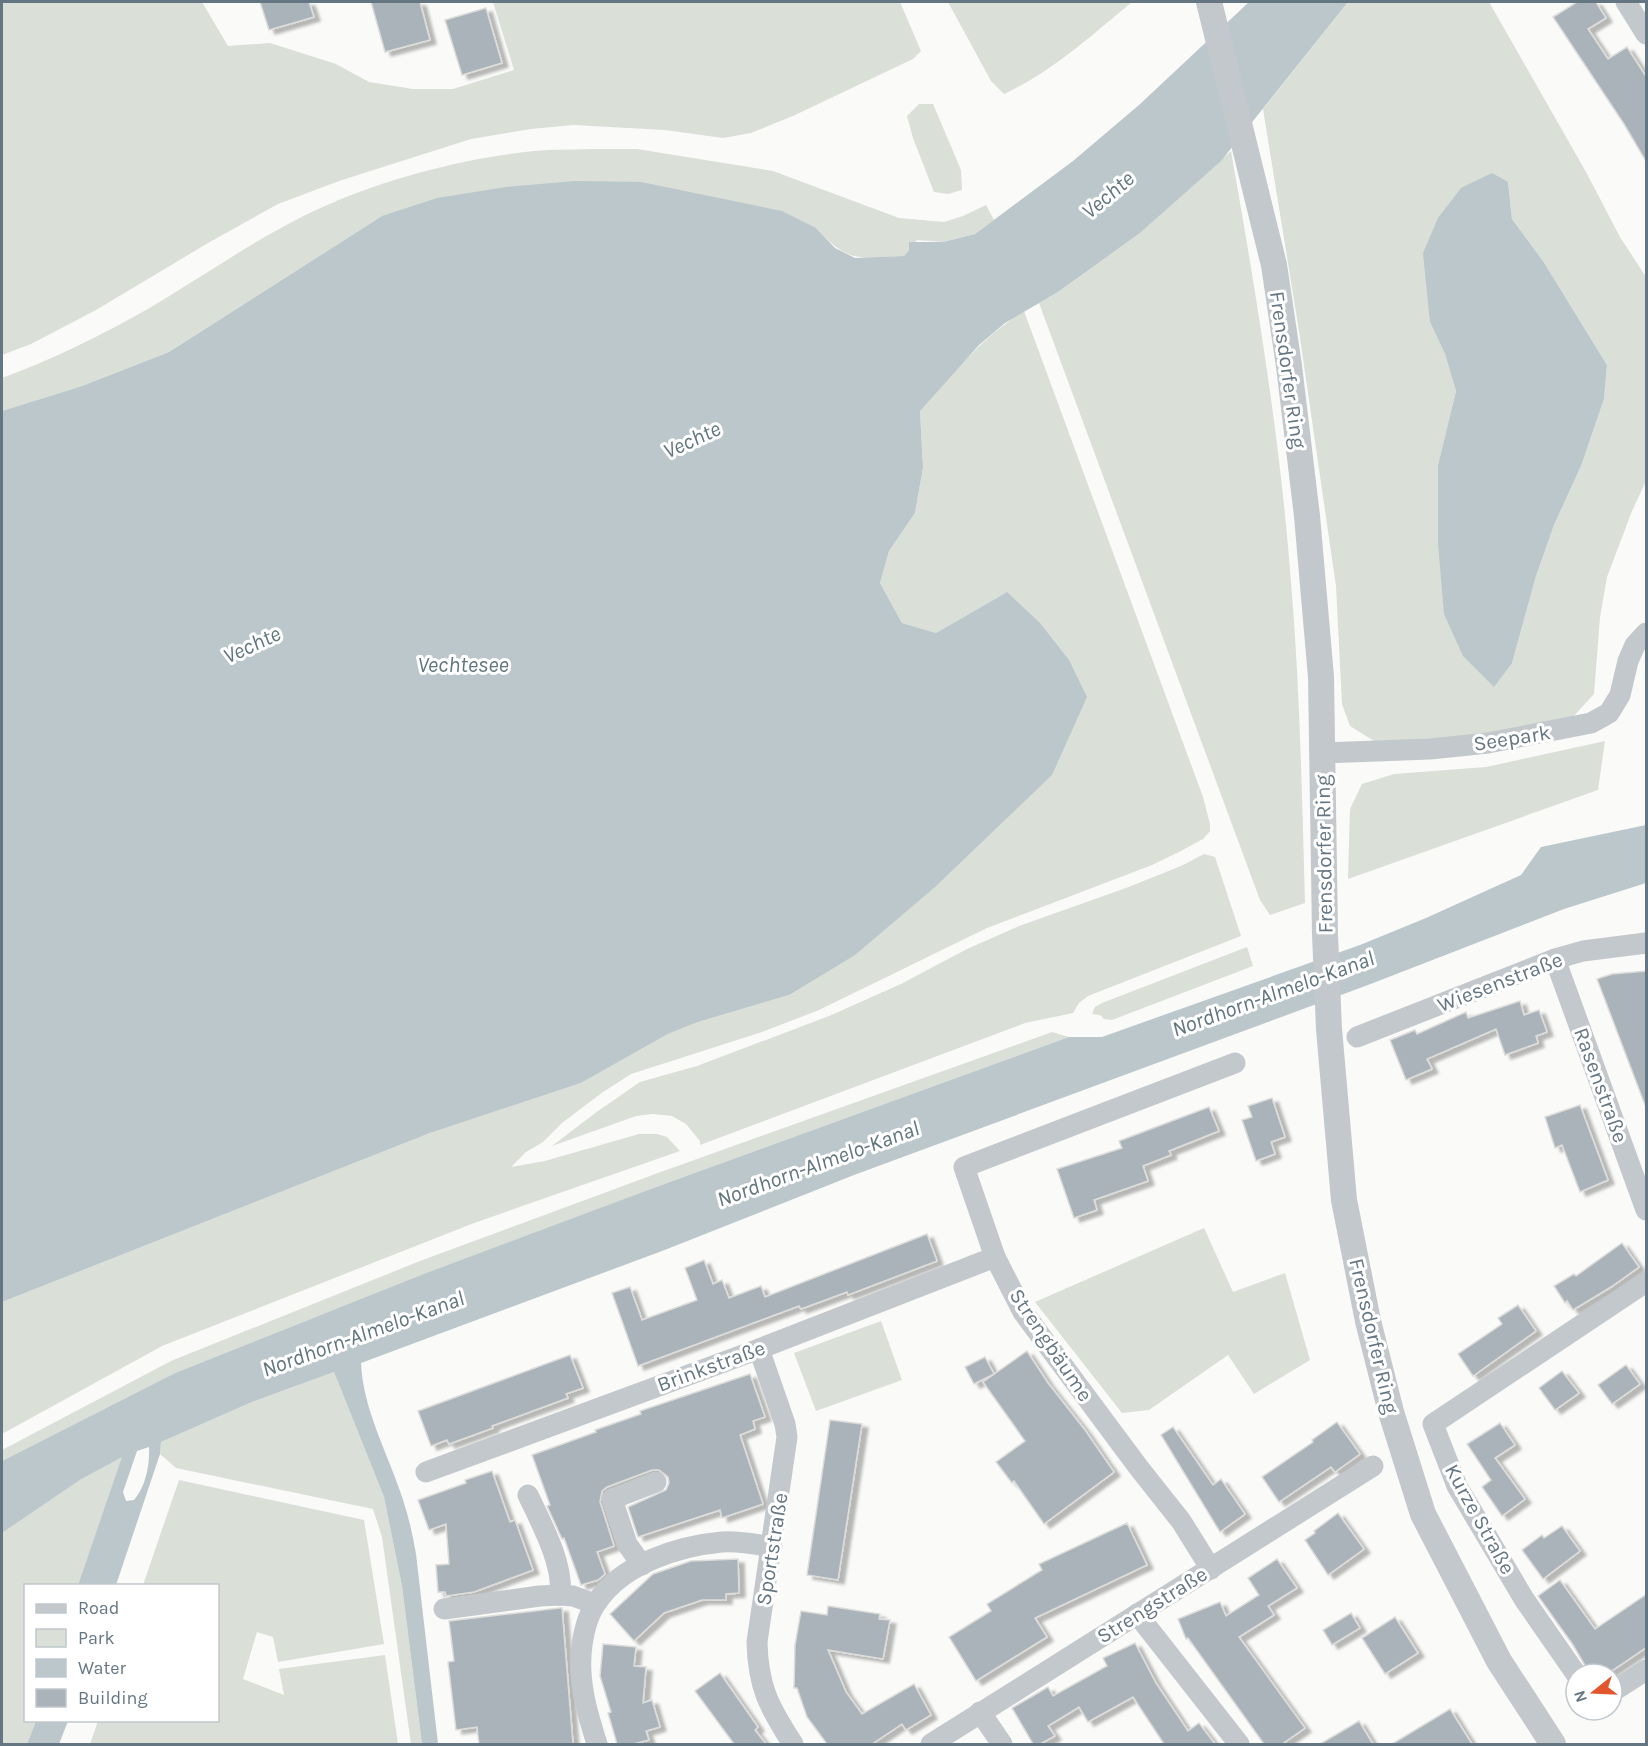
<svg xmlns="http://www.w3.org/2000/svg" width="1648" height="1746" viewBox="0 0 1648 1746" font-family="Karla,sans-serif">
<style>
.green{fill:#dadfd7;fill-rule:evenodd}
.water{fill:#bbc7cb;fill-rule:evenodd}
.building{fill:#aab3b9;stroke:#dcdcda;stroke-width:1.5;filter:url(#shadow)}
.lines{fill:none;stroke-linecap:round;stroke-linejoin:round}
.minor{stroke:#c3c8cc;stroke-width:21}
.tertiary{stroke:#c3c8cc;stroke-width:26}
.labels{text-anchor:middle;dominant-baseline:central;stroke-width:6;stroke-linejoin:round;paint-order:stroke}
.street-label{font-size:21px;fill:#657683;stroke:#fff}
.water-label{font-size:22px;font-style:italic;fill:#60757c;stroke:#fff}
</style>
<defs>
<filter id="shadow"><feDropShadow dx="6" dy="4" stdDeviation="1.5" flood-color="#0004"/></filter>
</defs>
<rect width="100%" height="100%" fill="#fafaf8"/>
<!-- green -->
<g class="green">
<path d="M2,2H202L228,46L270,43L336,64L369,82L413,89H453L514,70L493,2H900L921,51L913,59L795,115L751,133L723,138L665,130L573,125L531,129L471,139L339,181L278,204L208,243L96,310L31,344L2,355Z"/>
<path d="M948,2H1132C1092,35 1052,72 1004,94L991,81Z"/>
<path d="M1348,2H1489L1586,172L1620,237L1646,277V481L1632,511L1607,577L1600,617L1594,694L1572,718L1503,732L1399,743L1374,741L1350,726L1342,704L1336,586L1299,331L1263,109ZM1508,182L1512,219L1543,261L1607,365L1604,399L1581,466L1554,525L1536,576L1512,663L1438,465L1456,391L1445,354L1430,322Z"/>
<path d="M919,104H933L961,170L962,190L948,194L934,192L913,138L907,116Z"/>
<path d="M593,149H637L773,171L899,218L944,222L963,216L986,205L994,220L975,234L943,242L917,240L904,256C857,258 850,264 816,228L382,216L169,352L82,386L2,411V378C51,360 100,336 146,310C194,282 241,249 290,223C364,184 451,160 534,151C553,149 573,150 593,149Z"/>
<path d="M1231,151C1256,293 1280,437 1291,582C1300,689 1302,796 1305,903L1270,915L1260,900L1039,303L1058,292L1140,233Z"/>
<path d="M1024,311L1203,797L1210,824V831L1203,839L1179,852L1152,865L987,928L819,1010L762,1032L631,1074L603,1092L562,1123L543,1142L526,1152L511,1167L545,1161L639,1134H657L667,1137L680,1151L474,1223L162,1346L2,1434V1302L430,1133L581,1083L668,1034L698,1022L789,995L1007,592L936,633L902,623L880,583L889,551L915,513L923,468L920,411C953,373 981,338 1024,311Z"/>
<path d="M1605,741L1598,790L1348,879L1350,809L1362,784L1394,774L1486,767Z"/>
<path d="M1204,854L1215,857L1241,936L1088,996L1079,1003L1073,1013L1025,1023L700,1145V1141L686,1124L672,1116L653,1114L636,1116L552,1146L598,1111L640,1082L697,1066L829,1016L901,984L967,949L1019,926L1126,888L1181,866Z"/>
<path d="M1247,947L1253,966L1112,1020L1104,1019L1100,1015L1092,1014L1095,1007L1102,1003Z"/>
<path d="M1052,1032L1069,1037L667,1183L303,1322L175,1373L2,1461V1450L171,1361L420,1261L658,1173Z"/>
<path d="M1204,1228L1233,1292L1285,1273L1310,1360L1254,1394L1228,1355L1149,1410L1122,1413L1035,1302Z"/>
<path d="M881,1321L902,1380L816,1411L794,1353Z"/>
<path d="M334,1372L384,1497L402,1586L422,1744H411L382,1537L373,1509L176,1468L160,1454L161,1442L252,1402Z"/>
<path d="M123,1456L78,1585L26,1586V1720L36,1721L27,1744H2V1533L80,1480Z"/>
<path d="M179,1480L364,1520L384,1644L278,1662L273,1637L257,1632L243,1679L284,1695L279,1669L385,1655L398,1744H90L98,1721L218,1720V1586L143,1585Z"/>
</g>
<!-- water -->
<g class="water">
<path d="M1249,2H1348L1221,161L1140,233L1058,292L1005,323L979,345L920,411L923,468L915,513L889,551L880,583L902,623L936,633L1007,592L1040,623L1069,660L1087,697L1052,775L935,887L855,955L789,995L698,1022L668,1034L581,1083L430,1133L2,1302V411L82,386L169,352L382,216L437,198L506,187L575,181L641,182L782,211L816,228L835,248L855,258L904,256L909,250V242H943L975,234L1073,161L1139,105Z"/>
<path d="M1492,173L1508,182L1512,219L1543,261L1607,365L1604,399L1581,466L1554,525L1536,576L1512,663L1494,687L1463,656L1444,614L1438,543V465L1456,391L1445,354L1430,322L1423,253L1438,218L1461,188Z"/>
<path d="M1646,825V883L1564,909L1368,985L854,1175L662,1251L361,1363C363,1411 389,1455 403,1500C409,1518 413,1536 416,1554L438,1744H422L402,1586L384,1497L334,1372L252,1402L161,1442L160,1454L116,1585H78L122,1457L80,1480L2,1533V1461L175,1373L424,1274L667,1183L1069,1037H1102L1360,945L1426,918L1521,875L1541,847ZM149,1447C150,1463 146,1487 134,1500L126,1501L123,1492L137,1451Z"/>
<path d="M36,1721H68L59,1744H27Z"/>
</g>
<!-- building -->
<g class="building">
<path d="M260,2H309L314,17L269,30Z"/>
<path d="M371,2H420L430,40L385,52Z"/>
<path d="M1577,2H1596L1606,18L1588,29L1608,59L1627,47L1647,78V163L1624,124L1553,17Z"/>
<path d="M486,8L502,63L462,75L445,20Z"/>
<path d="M1647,971V1105H1645L1597,979L1612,974Z"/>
<path d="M1520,1001L1524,1015L1539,1010L1547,1032L1536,1036L1538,1043L1505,1055L1496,1029L1427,1059L1432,1069L1406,1080L1390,1040L1415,1030L1417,1034L1466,1012L1468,1018Z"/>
<path d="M1272,1098L1285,1137L1271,1142L1275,1154L1256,1161L1242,1120L1252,1117L1248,1106Z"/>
<path d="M1580,1105L1608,1180L1580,1192L1562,1145L1555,1148L1545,1117Z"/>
<path d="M1209,1107L1219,1131L1169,1151L1171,1155L1143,1166L1148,1181L1094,1200L1097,1210L1074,1218L1057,1169L1122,1148L1119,1141Z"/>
<path d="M927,1234L937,1261L848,1295L847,1292L801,1309L799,1306L638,1366L612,1293L630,1287L642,1320L697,1300L685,1268L704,1260L713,1284L722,1280L729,1298L761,1286L765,1297Z"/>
<path d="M1622,1243L1639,1267L1611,1287L1573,1310L1567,1301L1565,1303L1554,1286L1574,1274L1576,1276Z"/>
<path d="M1518,1305L1536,1331L1473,1376L1458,1354L1502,1324L1498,1318Z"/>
<path d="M1027,1351L1048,1383L1085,1430L1114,1472L1044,1524L1014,1481L1012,1483L996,1462L1025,1441L983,1382Z"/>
<path d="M570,1355L583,1388L566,1394L568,1398L492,1426L493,1428L449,1444L447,1440L431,1446L418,1411Z"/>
<path d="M985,1357L994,1374L974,1384L965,1367Z"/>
<path d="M1626,1365L1640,1384L1612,1404L1598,1385Z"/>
<path d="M1562,1371L1579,1393L1555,1410L1539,1388Z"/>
<path d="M750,1374L765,1417L753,1421L755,1429L740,1435L763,1504L722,1518L720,1510L638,1537L628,1507L666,1490L669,1483L668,1477L659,1470H652L607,1487L602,1491L600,1502L614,1546L597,1552L605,1574L598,1580L581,1585L564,1538L562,1539L547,1506L550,1505L532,1455L596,1432L595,1430L641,1414L640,1411Z"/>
<path d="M830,1420L862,1424L838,1580L807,1575Z"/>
<path d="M1337,1422L1360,1454L1335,1472L1331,1467L1279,1502L1262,1477L1313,1442L1312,1440Z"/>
<path d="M1500,1423L1515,1445L1495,1458L1525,1499L1502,1516L1482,1487L1491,1480L1467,1444Z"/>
<path d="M1173,1427L1213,1485L1221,1479L1245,1514L1220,1532L1161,1435Z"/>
<path d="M492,1471L510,1522L515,1520L533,1570L474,1592L446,1596L445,1592H438L436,1565L449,1564L446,1524L429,1530L418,1500L466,1483L465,1480Z"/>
<path d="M1338,1513L1364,1549L1328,1575L1305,1540L1315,1533L1314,1531Z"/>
<path d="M1127,1523L1147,1565L1035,1618L1047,1637L976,1681L949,1637L991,1611L987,1604L1042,1570L1039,1564Z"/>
<path d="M1562,1526L1580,1551L1543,1579L1522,1550L1542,1535L1544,1538Z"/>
<path d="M738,1559L739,1593L726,1594V1600H702L664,1613L634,1641L610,1614L653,1574L691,1561Z"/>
<path d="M1277,1559L1297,1588L1268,1606L1274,1615L1239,1637L1305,1728L1282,1744H1264L1188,1638L1186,1639L1178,1619L1220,1602L1226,1616L1259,1595L1248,1578Z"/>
<path d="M1560,1580L1595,1629L1647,1594V1647L1607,1674H1590L1573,1645L1538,1596Z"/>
<path d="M828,1606L880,1614L879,1619L890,1620L883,1659L828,1650L846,1692L862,1714L914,1684L931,1715L906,1730L902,1724L872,1744H827L807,1717L797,1688H794L795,1645L801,1611L827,1615Z"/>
<path d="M560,1608H562L573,1744H479L477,1727L456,1730L448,1662L454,1661L449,1621Z"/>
<path d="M1351,1613L1360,1628L1332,1645L1323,1630Z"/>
<path d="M1395,1617L1418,1653L1385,1674L1362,1638Z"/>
<path d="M1135,1643L1156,1683L1188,1731L1199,1723L1215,1744H1164L1133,1697L1088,1722L1079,1707L1048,1726L1055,1736L1040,1744H1033L1012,1708L1048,1687L1053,1696L1107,1666L1103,1658Z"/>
<path d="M603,1644L636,1647L634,1666L646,1667L643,1703L652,1700L660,1727L646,1731L649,1740L633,1744H617L608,1713L611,1712L600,1676Z"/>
<path d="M720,1673L758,1727L755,1730L766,1744H734L695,1691Z"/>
<path d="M1450,1709L1472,1744H1392Z"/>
<path d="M1359,1721L1373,1744H1320Z"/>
</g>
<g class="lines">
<!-- minor -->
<g class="minor">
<path d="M1626,2L1646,34"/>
<path d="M1323,753L1430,749L1488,743L1591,723L1609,713L1620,695L1628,661L1635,645L1646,633"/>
<path d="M1555,959L1646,1210"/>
<path d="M1357,1037L1555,959L1583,951L1646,943"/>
<path d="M759,1349L785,1424L787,1437L757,1642C758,1687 769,1707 793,1744"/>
<path d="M426,1472L759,1349L995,1257"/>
<path d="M528,1495C541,1523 564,1564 560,1595"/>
<path d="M642,1565L627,1544L612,1499L656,1482"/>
<path d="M1211,1569L1181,1521L1139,1468L1023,1312L995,1257L964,1167L1235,1063"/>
<path d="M444,1609L540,1596L560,1595L573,1596L595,1604"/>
<path d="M1137,1614L1239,1744"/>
<path d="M1576,1674L1524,1599L1457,1486L1433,1424L1646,1282"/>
<path d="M1612,1692L1646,1670"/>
<path d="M980,1712L1002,1744"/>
<path d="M597,1744C587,1712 577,1680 582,1645C584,1631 588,1614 597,1602C622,1564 678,1546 722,1542C739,1541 756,1544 772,1547"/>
<path d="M931,1744L1373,1466"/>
</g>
<!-- tertiary -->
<path class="tertiary" d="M1209,2L1274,265L1289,366L1307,516L1321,677L1325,934L1329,1029L1344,1200L1368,1321L1391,1412L1423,1514L1499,1661L1553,1744"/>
</g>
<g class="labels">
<!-- street labels -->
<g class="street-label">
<text transform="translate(1288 370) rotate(82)">Frensdorfer Ring</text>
<text transform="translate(1512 738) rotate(-9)">Seepark</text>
<text transform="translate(1324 854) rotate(-91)">Frensdorfer Ring</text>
<text transform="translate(1500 982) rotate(-21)">Wiesenstraße</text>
<text transform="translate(1601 1085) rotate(70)">Rasenstraße</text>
<text transform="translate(1374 1336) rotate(77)">Frensdorfer Ring</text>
<text transform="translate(1051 1345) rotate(56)">Strengbäume</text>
<text transform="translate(711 1366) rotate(-20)">Brinkstraße</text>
<text transform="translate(1480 1519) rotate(61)">Kurze Straße</text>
<text transform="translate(772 1549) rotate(-81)">Sportstraße</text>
<text transform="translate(1152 1605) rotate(-32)">Strengstraße</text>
</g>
<!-- water labels -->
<g class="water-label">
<text transform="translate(1108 195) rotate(-40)">Vechte</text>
<text transform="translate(692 440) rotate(-25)">Vechte</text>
<text transform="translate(252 645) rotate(-25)">Vechte</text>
<text x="463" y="665">Vechtesee</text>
<text transform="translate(1273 994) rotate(-20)">Nordhorn-Almelo-Kanal</text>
<text transform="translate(818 1164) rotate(-20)">Nordhorn-Almelo-Kanal</text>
<text transform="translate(363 1334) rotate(-20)">Nordhorn-Almelo-Kanal</text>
</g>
</g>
<!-- border -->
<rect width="1648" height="1746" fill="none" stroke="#657683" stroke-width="6"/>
<!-- legend -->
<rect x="24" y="1584" width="195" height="138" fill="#ffffff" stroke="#c1c8cd" stroke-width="1.5"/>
<rect x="36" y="1604" width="30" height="9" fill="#c3c8cc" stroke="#c1c8cd" stroke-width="1.5"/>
<text x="78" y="1614" font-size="18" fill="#657683">Road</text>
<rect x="36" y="1629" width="30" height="18" fill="#dadfd7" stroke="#c1c8cd" stroke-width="1.5"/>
<text x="78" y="1644" font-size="18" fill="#657683">Park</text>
<rect x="36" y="1659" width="30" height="18" fill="#bbc7cb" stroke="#c1c8cd" stroke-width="1.5"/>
<text x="78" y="1674" font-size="18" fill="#657683">Water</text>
<rect x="36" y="1689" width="30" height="18" fill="#aab3b9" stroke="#c1c8cd" stroke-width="1.5"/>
<text x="78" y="1704" font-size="18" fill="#657683">Building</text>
<!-- north arrow -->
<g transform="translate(1594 1692) rotate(252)"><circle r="28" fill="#ffffff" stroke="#c1c8cd" stroke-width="1.5"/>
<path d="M0-4.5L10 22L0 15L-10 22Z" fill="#e4572e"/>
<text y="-9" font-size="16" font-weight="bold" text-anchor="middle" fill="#657683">N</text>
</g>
</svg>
